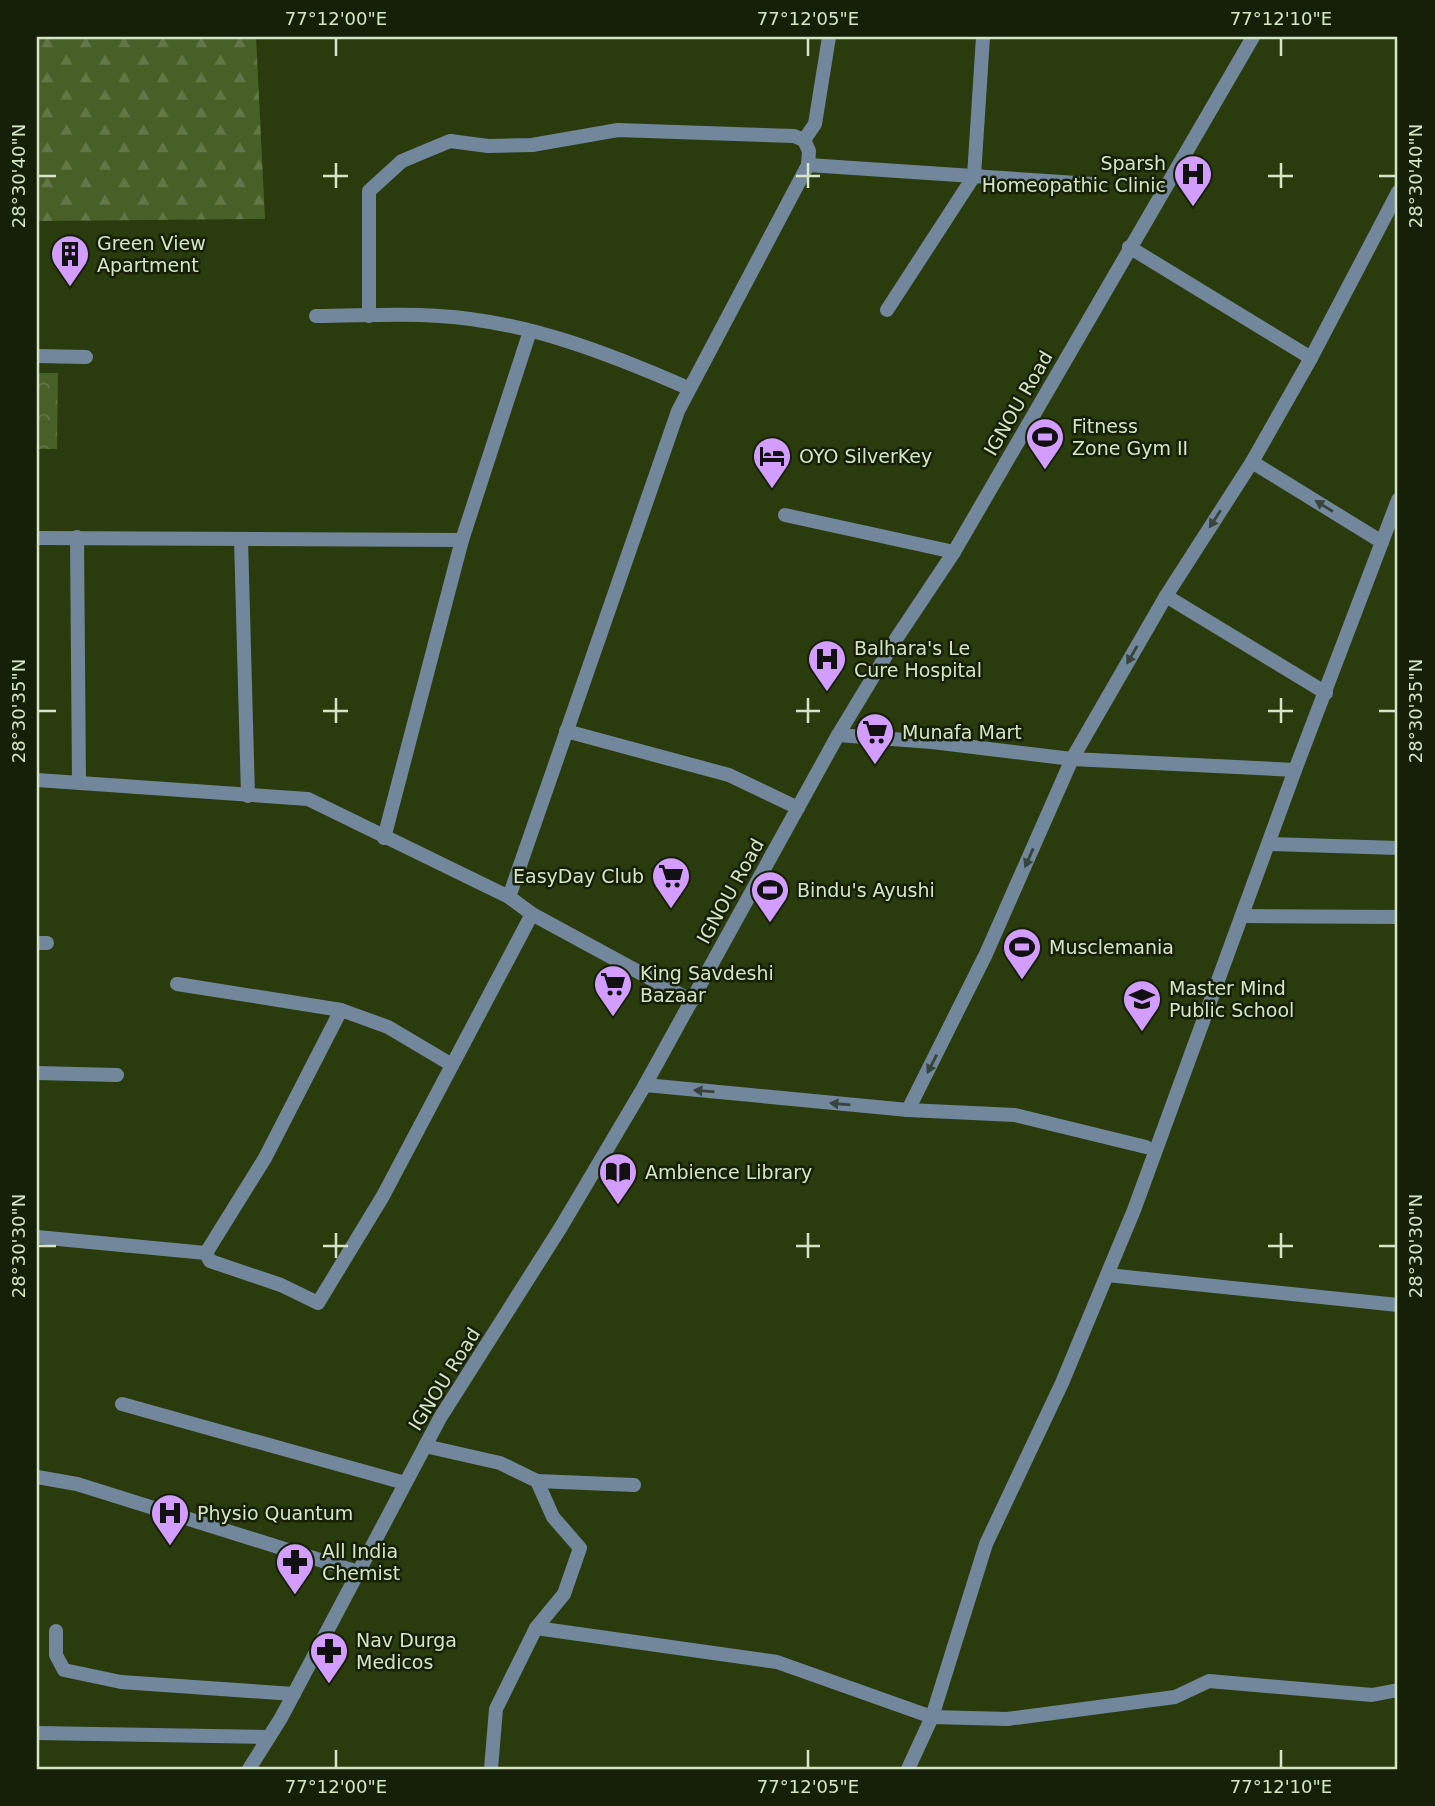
<svg xmlns="http://www.w3.org/2000/svg" width="1435" height="1806" viewBox="0 0 1435 1806" font-family="'DejaVu Sans',sans-serif">
<style>
.forest{fill:url(#forest-firs)}
.park{fill:url(#park-crowns)}
.lines{fill:none;stroke-linecap:round;stroke-linejoin:round}
.minor{stroke:#72879c;stroke-width:14}
.tertiary{stroke:#72879c;stroke-width:14}
.oneway{fill:#36443c}
.ticks{fill:none;stroke:#d6e5c6;stroke-width:2.5}
.labels{text-anchor:middle;dominant-baseline:central;stroke-width:5;stroke-linejoin:round;paint-order:stroke}
.poi-label{font-size:19px;fill:#d6e5c6;stroke:#162008;text-anchor:start}
.street-label{font-size:19px;fill:#d6e5c6;stroke:#162008}
.neatline{fill:none;stroke:#d6e5c6;stroke-width:2.5}
.ticks-label{font-size:18px;text-anchor:middle;fill:#d6e5c6}
</style>
<defs>
<pattern id="forest-firs" width="22" height="20" patternUnits="userSpaceOnUse" patternTransform="scale(1.75)"><rect width="22" height="20" fill="#485f28"/><path d="M5 1l3.5 6h-7zM16 11l3.5 6h-7z" fill="#627646"/></pattern>
<pattern id="park-crowns" width="20" height="18" patternUnits="userSpaceOnUse" patternTransform="scale(1.75)"><rect width="20" height="18" fill="#485f28"/><path d="M2 6a3 3 0 1 1 6 0M12 15a3 3 0 1 1 6 0" fill="none" stroke="#627646"/></pattern>
</defs>
<rect width="100%" height="100%" fill="#2a3c0e"/>
<!-- forest -->
<path class="forest" d="M37,37H256L265,219L37,221Z"/>
<!-- park -->
<path class="park" d="M37,373H58L57,449H37Z"/>
<g class="lines">
<!-- minor -->
<g class="minor">
<path d="M808,165L1092,184"/>
<path d="M1129,247L1311,358"/>
<path d="M887,310L974,176L983,37"/>
<path d="M316,316C357,316 398,313 439,316C526,321 608,353 688,388"/>
<path d="M369,316V191L402,161L450,141L488,146L532,145L618,130L794,136L804,140"/>
<path d="M37,356L86,357"/>
<path d="M1252,462L1382,542"/>
<path d="M785,515L954,552"/>
<path d="M77,537L79,782"/>
<path d="M37,538L462,540"/>
<path d="M241,539L248,796"/>
<path d="M1166,596L1326,693"/>
<path d="M566,731L729,775L798,808"/>
<path d="M838,735L932,742L1072,759L1295,770"/>
<path d="M384,838L462,540L530,331"/>
<path d="M1270,844L1398,848"/>
<path d="M509,897L678,411L808,165L809,151L804,140L815,124L829,37"/>
<path d="M1243,916L1398,917"/>
<path d="M37,943H47"/>
<path d="M177,984L341,1010"/>
<path d="M37,1073L117,1075"/>
<path d="M645,1085L908,1110L1015,1115L1146,1147"/>
<path d="M908,1110L986,954L1072,759L1166,596L1252,462L1311,358L1398,192"/>
<path d="M37,1237L206,1253L210,1261L281,1285L318,1303L383,1196L532,914"/>
<path d="M206,1253L265,1158L341,1010L388,1027L452,1065"/>
<path d="M1107,1275L1398,1305"/>
<path d="M122,1404L405,1483"/>
<path d="M425,1446L500,1463L537,1481L553,1517L580,1548L564,1594L536,1628L496,1709L491,1769"/>
<path d="M37,1477L77,1484L358,1572"/>
<path d="M537,1481L634,1485"/>
<path d="M536,1628L777,1662L932,1717L1007,1719L1175,1697L1209,1681L1372,1695L1398,1690"/>
<path d="M56,1631V1655L64,1670L121,1682L294,1694"/>
<path d="M37,1733L269,1737"/>
<path d="M908,1769L932,1717L986,1544L1062,1383L1134,1210L1295,770L1398,500"/>
</g>
<!-- tertiary -->
<g class="tertiary">
<path d="M37,780L308,799L509,897L532,914L692,1001"/>
<path d="M249,1769L281,1718L440,1418L561,1227L645,1085L838,735L896,639L954,552L1253,37"/>
</g>
</g>
<!-- one-way arrows -->
<defs><path id="oneway-solid" d="M-6-.8H1V-3.2L6.5 0L1 3.2V.8H-6Z" transform="scale(1.75)"/></defs>
<g class="oneway">
<use href="#oneway-solid" transform="translate(1324 506) rotate(-148)"/>
<use href="#oneway-solid" transform="translate(1215 519) rotate(123)"/>
<use href="#oneway-solid" transform="translate(1132 655) rotate(120)"/>
<use href="#oneway-solid" transform="translate(1029 858) rotate(114)"/>
<use href="#oneway-solid" transform="translate(932 1064) rotate(117)"/>
<use href="#oneway-solid" transform="translate(704 1091) rotate(-175)"/>
<use href="#oneway-solid" transform="translate(840 1104) rotate(-175)"/>
</g>
<!-- ticks -->
<path class="ticks" d="M336,38V56M808,38V56M1281,38V56M336,163V188M808,163V188M1281,163V188M38,176H56M323,176H348M796,176H820M1268,176H1293M1379,176H1396M336,698V723M808,698V723M1281,698V723M38,711H56M323,711H348M796,711H820M1268,711H1293M1379,711H1396M336,1233V1258M808,1233V1258M1281,1233V1258M38,1246H56M323,1246H348M796,1246H820M1268,1246H1293M1379,1246H1396M336,1750V1768M808,1750V1768M1281,1750V1768"/>
<!-- icons -->
<defs>
<symbol id="hospital-pin" viewBox="-11 -11 22 30"><path d="M0 17L-7.5 6A9.5 9.5 0 1 1 7.5 6Z" fill="#d29dfd" stroke="#162008"/><path d="M-5-5h3v3.5h4V-5h3V5h-3V1.5h-4V5h-3Z" fill="#111"/></symbol>
<symbol id="building-pin" viewBox="-11 -11 22 30"><path d="M0 17L-7.5 6A9.5 9.5 0 1 1 7.5 6Z" fill="#d29dfd" stroke="#162008"/><path d="M-4-6H4V6H1V3H-1V6H-4ZM-2.5-4.3h1.7v1.8h-1.7ZM.8-4.3h1.7v1.8H.8ZM-2.5-1h1.7V.8h-1.7ZM.8-1h1.7V.8H.8Z" fill="#111"/></symbol>
<symbol id="stadium-pin" viewBox="-11 -11 22 30"><path d="M0 17L-7.5 6A9.5 9.5 0 1 1 7.5 6Z" fill="#d29dfd" stroke="#162008"/><path d="M0-5a6.5 5 0 1 0 0 10a6.5 5 0 1 0 0-10ZM-3.5-1.8h7v3.6h-7Z" fill="#111"/></symbol>
<symbol id="hotel-pin" viewBox="-11 -11 22 30"><path d="M0 17L-7.5 6A9.5 9.5 0 1 1 7.5 6Z" fill="#d29dfd" stroke="#162008"/><path d="M-6-4.5h1.5V1H6V5H4.5V3h-9V5H-6ZM-4 0a1.8 1.8 0 1 1 3.6 0ZM.5 0V-2.5h3Q6-2.5 6 0Z" fill="#111"/></symbol>
<symbol id="supermarket-pin" viewBox="-11 -11 22 30"><path d="M0 17L-7.5 6A9.5 9.5 0 1 1 7.5 6Z" fill="#d29dfd" stroke="#162008"/><path d="M-6-5.5h2.5l.6 2H6L4.5 2H-2.5L-4.4-4H-6ZM-1.5 3.2a1.3 1.3 0 1 0 .1 0ZM3 3.2a1.3 1.3 0 1 0 .1 0Z" fill="#111"/></symbol>
<symbol id="school-pin" viewBox="-11 -11 22 30"><path d="M0 17L-7.5 6A9.5 9.5 0 1 1 7.5 6Z" fill="#d29dfd" stroke="#162008"/><path d="M0-5L7-2L0 1L-7-2ZM-4 1L0 2.5L4 1V4Q0 6-4 4Z" fill="#111"/></symbol>
<symbol id="library-pin" viewBox="-11 -11 22 30"><path d="M0 17L-7.5 6A9.5 9.5 0 1 1 7.5 6Z" fill="#d29dfd" stroke="#162008"/><path d="M-6-4Q-3-5.5-.7-3.5V5Q-3 3-6 4ZM6-4Q3-5.5 .7-3.5V5Q3 3 6 4Z" fill="#111"/></symbol>
<symbol id="pharmacy-pin" viewBox="-11 -11 22 30"><path d="M0 17L-7.5 6A9.5 9.5 0 1 1 7.5 6Z" fill="#d29dfd" stroke="#162008"/><path d="M-2-6h4v4h4v4h-4v4h-4v-4h-4v-4h4Z" fill="#111"/></symbol>
</defs>
<g fill-rule="evenodd">
<use href="#hospital-pin" x="1171" y="152" width="44" height="60"/>
<use href="#building-pin" x="48" y="232" width="44" height="60"/>
<use href="#stadium-pin" x="1023" y="415" width="44" height="60"/>
<use href="#hotel-pin" x="750" y="434" width="44" height="60"/>
<use href="#hospital-pin" x="805" y="637" width="44" height="60"/>
<use href="#supermarket-pin" x="853" y="710" width="44" height="60"/>
<use href="#supermarket-pin" x="649" y="854" width="44" height="60"/>
<use href="#stadium-pin" x="748" y="868" width="44" height="60"/>
<use href="#stadium-pin" x="1000" y="925" width="44" height="60"/>
<use href="#supermarket-pin" x="591" y="962" width="44" height="60"/>
<use href="#school-pin" x="1120" y="977" width="44" height="60"/>
<use href="#library-pin" x="596" y="1150" width="44" height="60"/>
<use href="#hospital-pin" x="148" y="1491" width="44" height="60"/>
<use href="#pharmacy-pin" x="273" y="1540" width="44" height="60"/>
<use href="#pharmacy-pin" x="307" y="1629" width="44" height="60"/>
</g>
<g class="labels">
<!-- poi labels -->
<g class="poi-label">
<text x="1166" y="163" text-anchor="end">Sparsh<tspan x="1166" dy="22">Homeopathic Clinic</tspan></text>
<text x="97" y="243">Green View<tspan x="97" dy="22">Apartment</tspan></text>
<text x="1072" y="426">Fitness<tspan x="1072" dy="22">Zone Gym II</tspan></text>
<text x="799" y="456">OYO SilverKey</text>
<text x="854" y="648">Balhara's Le<tspan x="854" dy="22">Cure Hospital</tspan></text>
<text x="902" y="732">Munafa Mart</text>
<text x="644" y="876" text-anchor="end">EasyDay Club</text>
<text x="797" y="890">Bindu's Ayushi</text>
<text x="1049" y="947">Musclemania</text>
<text x="640" y="973">King Savdeshi<tspan x="640" dy="22">Bazaar</tspan></text>
<text x="1169" y="988">Master Mind<tspan x="1169" dy="22">Public School</tspan></text>
<text x="645" y="1172">Ambience Library</text>
<text x="197" y="1513">Physio Quantum</text>
<text x="322" y="1551">All India<tspan x="322" dy="22">Chemist</tspan></text>
<text x="356" y="1640">Nav Durga<tspan x="356" dy="22">Medicos</tspan></text>
</g>
<!-- street labels -->
<g class="street-label">
<text transform="translate(1018 403) rotate(-60)">IGNOU Road</text>
<text transform="translate(730 891) rotate(-61)">IGNOU Road</text>
<text transform="translate(444 1379) rotate(-58)">IGNOU Road</text>
</g>
</g>
<!-- border -->
<rect width="1435" height="1806" fill="none" stroke="#162008" stroke-width="77"/>
<rect x="38" y="38" width="1358" height="1730" class="neatline"/>
<g class="ticks-label">
<text x="336" y="25">77°12'00"E</text>
<text x="808" y="25">77°12'05"E</text>
<text x="1281" y="25">77°12'10"E</text>
<text transform="translate(19 176) rotate(-90)" y="6">28°30'40"N</text>
<text transform="translate(1416 176) rotate(-90)" y="6">28°30'40"N</text>
<text transform="translate(19 711) rotate(-90)" y="6">28°30'35"N</text>
<text transform="translate(1416 711) rotate(-90)" y="6">28°30'35"N</text>
<text transform="translate(19 1246) rotate(-90)" y="6">28°30'30"N</text>
<text transform="translate(1416 1246) rotate(-90)" y="6">28°30'30"N</text>
<text x="336" y="1793">77°12'00"E</text>
<text x="808" y="1793">77°12'05"E</text>
<text x="1281" y="1793">77°12'10"E</text>
</g>
</svg>
